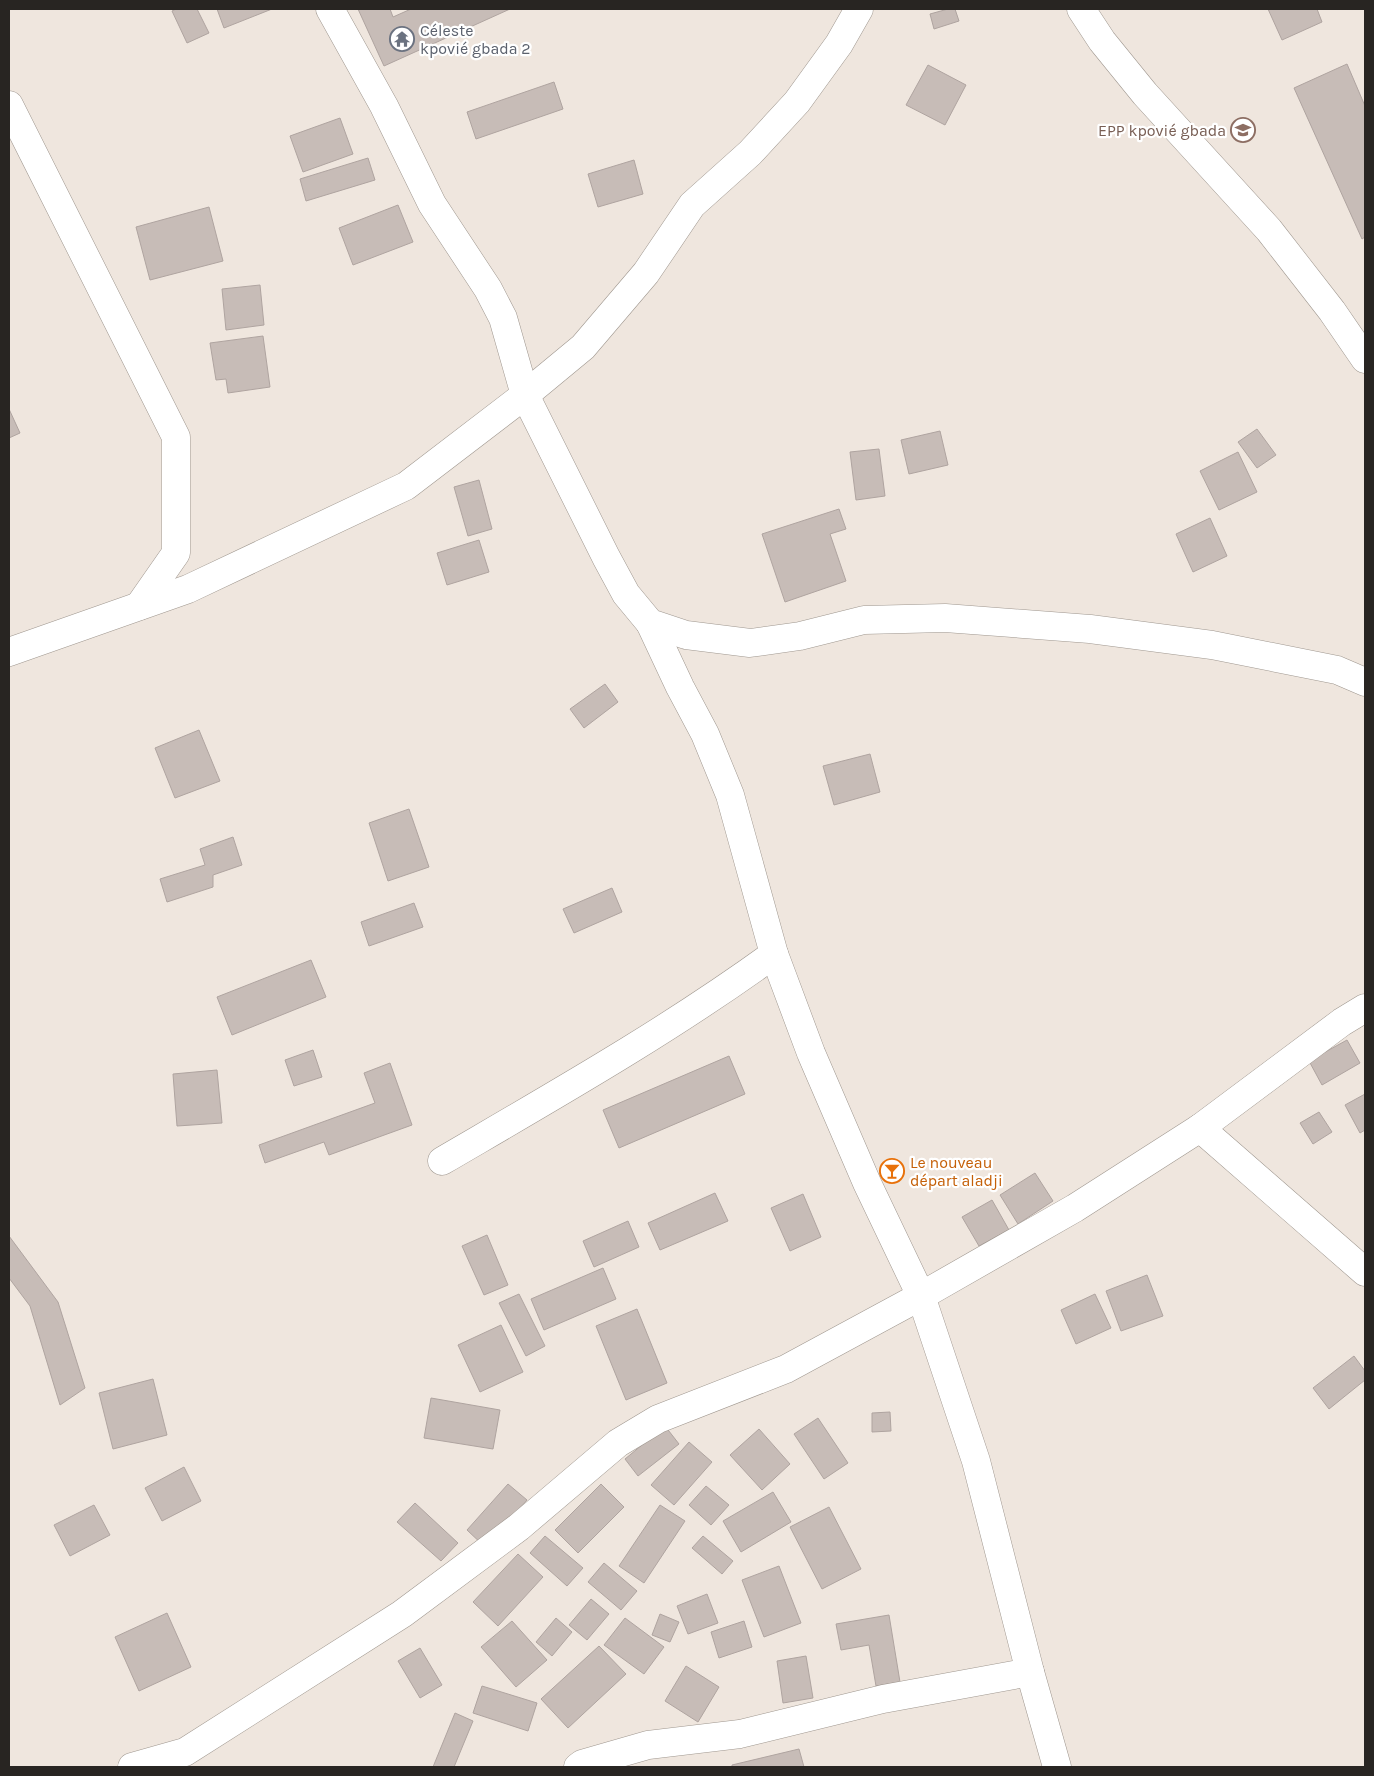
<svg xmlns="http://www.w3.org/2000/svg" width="1374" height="1776" viewBox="0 0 1374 1776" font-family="Karla,sans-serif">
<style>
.building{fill:#c7bcb7;stroke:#afa4a0}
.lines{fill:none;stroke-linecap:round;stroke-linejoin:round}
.minor-casing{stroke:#9f978f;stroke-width:29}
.minor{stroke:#fff;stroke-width:28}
.labels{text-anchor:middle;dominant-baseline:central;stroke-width:4.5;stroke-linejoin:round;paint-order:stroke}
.worship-label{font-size:16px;fill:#5b616d;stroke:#fff;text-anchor:start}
.education-label{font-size:16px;fill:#785e54;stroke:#fff;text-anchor:end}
.food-label{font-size:16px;fill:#c56008;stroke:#fff;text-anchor:start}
</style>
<rect width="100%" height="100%" fill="#efe6de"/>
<!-- building -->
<g class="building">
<path d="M176,9H197L209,33L187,43L172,11Z"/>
<path d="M217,9H272L224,28Z"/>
<path d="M358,9H390L393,17L411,9H510L384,66Z"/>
<path d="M948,9H955L959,21L934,29L930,14Z"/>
<path d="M1268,9H1317L1322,22L1282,40Z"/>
<path d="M1347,64L1365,106V237L1362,239L1294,88Z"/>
<path d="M928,65L966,85L945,125L906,105Z"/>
<path d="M554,82L563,109L476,139L467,112Z"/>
<path d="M340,118L353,154L303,172L290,136Z"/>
<path d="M368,158L375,180L306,201L300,179Z"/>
<path d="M634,160L643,194L598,207L588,174Z"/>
<path d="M398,205L413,242L353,265L339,228Z"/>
<path d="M209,207L223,261L150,280L136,227Z"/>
<path d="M260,285L264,325L226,330L222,289Z"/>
<path d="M263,336L270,387L228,393L226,379L216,380L210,343Z"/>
<path d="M9,409L20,433L9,438Z"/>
<path d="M1257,429L1276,455L1257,468L1238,442Z"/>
<path d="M940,431L948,465L909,474L901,440Z"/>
<path d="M879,449L885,496L856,500L850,452Z"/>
<path d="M1238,452L1257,492L1219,510L1200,471Z"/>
<path d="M479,480L492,529L468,536L454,487Z"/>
<path d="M839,509L846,529L830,534L846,581L785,602L762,534Z"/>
<path d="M1210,518L1227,556L1193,572L1176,534Z"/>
<path d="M479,540L489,572L447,585L437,553Z"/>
<path d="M605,684L618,702L584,728L570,709Z"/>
<path d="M199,730L220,781L175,798L155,748Z"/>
<path d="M870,754L880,792L834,805L823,766Z"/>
<path d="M409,809L429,867L388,881L369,823Z"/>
<path d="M233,837L242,865L213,875V887L167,902L160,879L205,865L200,849Z"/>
<path d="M612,888L622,912L574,933L563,909Z"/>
<path d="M414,903L423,927L369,946L361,922Z"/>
<path d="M311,960L326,997L232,1035L217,997Z"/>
<path d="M1347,1040L1360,1063L1322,1085L1309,1061Z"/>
<path d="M313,1050L322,1077L294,1086L285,1060Z"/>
<path d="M729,1056L745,1094L619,1148L603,1110Z"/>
<path d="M390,1063L412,1125L329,1155L324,1142L265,1163L259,1145L375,1103L364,1073Z"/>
<path d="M217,1070L222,1123L177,1126L173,1074Z"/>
<path d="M1365,1094V1130L1360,1133L1345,1105Z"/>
<path d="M1319,1112L1332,1132L1313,1144L1300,1123Z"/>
<path d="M1035,1173L1053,1201L1018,1224L1000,1195Z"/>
<path d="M715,1193L728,1221L660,1250L648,1223Z"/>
<path d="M803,1194L821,1237L790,1251L771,1208Z"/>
<path d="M992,1200L1009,1230L979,1246L962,1217Z"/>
<path d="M628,1221L639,1247L594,1267L583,1241Z"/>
<path d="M487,1235L508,1285L484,1295L462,1246Z"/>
<path d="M9,1236L58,1302L85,1388L60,1405L30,1306L9,1278Z"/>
<path d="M603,1268L616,1299L544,1330L531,1299Z"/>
<path d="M1147,1275L1163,1316L1121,1331L1106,1291Z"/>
<path d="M519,1294L545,1346L526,1356L499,1303Z"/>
<path d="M1095,1294L1111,1328L1076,1344L1061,1310Z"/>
<path d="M637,1309L667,1383L626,1400L596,1326Z"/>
<path d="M501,1325L523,1372L480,1392L458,1345Z"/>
<path d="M1354,1356L1365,1371V1380L1329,1409L1313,1388Z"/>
<path d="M153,1379L167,1435L113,1449L99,1393Z"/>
<path d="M431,1398L500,1410L493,1449L424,1438Z"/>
<path d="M890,1412L891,1431L872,1432V1413Z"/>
<path d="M818,1418L848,1463L824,1479L794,1434Z"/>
<path d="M665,1426L679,1444L638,1476L625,1459Z"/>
<path d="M759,1429L790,1464L762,1490L730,1455Z"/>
<path d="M689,1442L712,1462L674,1505L651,1485Z"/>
<path d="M184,1467L201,1501L162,1521L145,1488Z"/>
<path d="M508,1484L527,1500L485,1547L467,1530Z"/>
<path d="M601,1484L624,1507L578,1553L555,1530Z"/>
<path d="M706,1486L729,1505L711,1525L689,1505Z"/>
<path d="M773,1492L791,1522L741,1552L723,1521Z"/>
<path d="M415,1503L458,1543L441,1561L397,1522Z"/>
<path d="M94,1505L110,1535L70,1556L54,1525Z"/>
<path d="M660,1505L685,1521L644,1583L619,1566Z"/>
<path d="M829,1507L861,1569L822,1589L790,1527Z"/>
<path d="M545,1536L583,1568L567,1586L530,1553Z"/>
<path d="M703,1536L733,1561L722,1574L692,1548Z"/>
<path d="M518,1554L543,1577L498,1626L473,1602Z"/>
<path d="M604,1563L637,1591L621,1610L588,1582Z"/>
<path d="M779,1566L801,1623L764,1637L742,1580Z"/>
<path d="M707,1594L718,1623L688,1634L677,1606Z"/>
<path d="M591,1599L609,1614L587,1640L569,1625Z"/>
<path d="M167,1613L191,1667L139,1691L115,1637Z"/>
<path d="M660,1614L679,1622L670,1642L652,1635Z"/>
<path d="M889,1615L900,1682L876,1686L869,1645L841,1650L836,1624Z"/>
<path d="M556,1618L572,1632L552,1656L536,1642Z"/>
<path d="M625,1618L664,1647L644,1674L604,1645Z"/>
<path d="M512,1621L547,1660L516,1687L481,1647Z"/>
<path d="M744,1621L752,1647L719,1658L711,1632Z"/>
<path d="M599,1646L626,1674L568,1728L541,1699Z"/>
<path d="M420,1648L442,1685L420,1698L398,1661Z"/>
<path d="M806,1656L813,1698L783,1703L777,1661Z"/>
<path d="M686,1666L719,1687L698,1722L665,1701Z"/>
<path d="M482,1686L537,1703L528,1731L473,1713Z"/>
<path d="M455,1713L473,1721L454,1767H433Z"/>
<path d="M799,1749L804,1767H732V1765Z"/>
</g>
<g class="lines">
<defs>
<g id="minor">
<path d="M330,9L384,106L432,204L488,289L503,318L525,395L606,557L626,594L650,623L686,635L750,643L800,636L864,620L945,618L1090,629L1212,645L1337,670L1365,682"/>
<path d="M1081,9L1102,41L1145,94L1269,230L1332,311L1365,359"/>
<path d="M9,105L176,437V553L139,606"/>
<path d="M650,623L680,687L705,734L730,795L774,954L811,1053L867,1183L921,1296L976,1461L1030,1672L1057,1767"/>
<path d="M9,652L188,589L406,486L525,395L583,347L646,273L692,205L750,153L797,102L839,44L859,9"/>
<path d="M1200,1128L1365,1272"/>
<path d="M442,1161C555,1095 668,1031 774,954"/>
<path d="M132,1767L185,1752L402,1614L519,1527L618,1443L658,1419L786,1369L921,1296L1075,1208L1200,1128L1342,1022L1365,1008"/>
<path d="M578,1767L582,1764L648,1745L740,1734L883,1699L1030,1672"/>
</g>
</defs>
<!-- minor casing -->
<use href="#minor" class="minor-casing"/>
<!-- minor -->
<use href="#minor" class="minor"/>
</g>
<!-- icons -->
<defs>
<symbol id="temple-ring" viewBox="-11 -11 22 22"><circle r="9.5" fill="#fff" stroke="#6b7280" stroke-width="1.5"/><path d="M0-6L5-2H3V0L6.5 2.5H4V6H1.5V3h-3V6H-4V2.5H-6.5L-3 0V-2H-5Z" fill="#6b7280"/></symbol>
<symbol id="school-ring" viewBox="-11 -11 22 22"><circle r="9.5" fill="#fff" stroke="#8d6e63" stroke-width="1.5"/><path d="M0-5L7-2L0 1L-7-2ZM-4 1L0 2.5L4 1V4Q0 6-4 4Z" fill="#8d6e63"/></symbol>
<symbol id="bar-ring" viewBox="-11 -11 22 22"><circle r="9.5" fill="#fff" stroke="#e8710a" stroke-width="1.5"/><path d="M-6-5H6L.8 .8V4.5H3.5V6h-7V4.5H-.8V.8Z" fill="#e8710a"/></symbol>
</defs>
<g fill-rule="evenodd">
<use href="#temple-ring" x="388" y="25" width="28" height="28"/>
<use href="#school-ring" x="1229" y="116" width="28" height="28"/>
<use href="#bar-ring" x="878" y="1157" width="28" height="28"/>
</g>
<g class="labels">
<!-- worship labels -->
<g class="worship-label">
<text x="420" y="30">Céleste<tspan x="420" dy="18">kpovié gbada 2</tspan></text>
</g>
<!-- education labels -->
<g class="education-label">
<text x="1226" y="130">EPP kpovié gbada</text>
</g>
<!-- food labels -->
<g class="food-label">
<text x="910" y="1162">Le nouveau<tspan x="910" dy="18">départ aladji</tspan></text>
</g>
</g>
<!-- border -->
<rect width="1374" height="1776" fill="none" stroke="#282522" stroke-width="20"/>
</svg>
